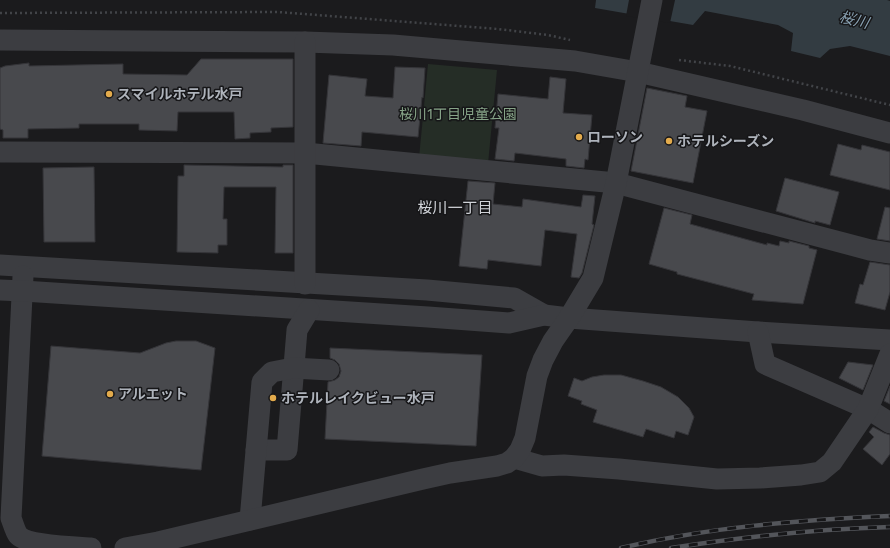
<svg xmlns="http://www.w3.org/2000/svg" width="890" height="548" viewBox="0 0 890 548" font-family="'Fira Sans','Noto Sans JP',sans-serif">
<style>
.green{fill:#252d26}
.water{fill:#333c42}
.pier{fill:#1b1b1d}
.building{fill:#48494d;stroke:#353539}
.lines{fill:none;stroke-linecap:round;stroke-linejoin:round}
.path{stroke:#424448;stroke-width:2.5;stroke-dasharray:2 3;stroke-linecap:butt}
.minor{stroke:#3c3d41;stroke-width:21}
.rail-casing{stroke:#53555a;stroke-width:4.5}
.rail{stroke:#161618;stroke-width:3;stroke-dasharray:9;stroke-linecap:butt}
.poi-dot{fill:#e3ab4c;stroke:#161618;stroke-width:1.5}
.labels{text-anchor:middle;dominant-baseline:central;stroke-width:3;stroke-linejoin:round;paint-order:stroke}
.poi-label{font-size:14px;font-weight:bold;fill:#aeb3bb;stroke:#161618;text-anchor:start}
.park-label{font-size:14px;fill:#87a488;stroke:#161618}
.water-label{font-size:15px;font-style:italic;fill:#89a1b2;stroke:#161618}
.neighbourhood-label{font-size:15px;fill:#cfd2d7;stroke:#161618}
</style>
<rect width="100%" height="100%" fill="#1b1b1d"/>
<!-- green -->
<path class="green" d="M428,64L497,70L488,164L419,158Z"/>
<!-- water -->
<path class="water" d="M596,0H887L890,1V56L850,46L830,49L820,58L791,51L793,33L778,25L705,11L693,25L595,8Z"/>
<!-- pier -->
<path class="pier" d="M629,0H675L670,23L626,16Z"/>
<!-- building -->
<g class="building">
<path d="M201,59H293V127L271,128V132L250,133V138L235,139L234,112H178L177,131L139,130V124H79V128L28,129V138H3V130L0,129V68L5,66L29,63V66L123,64V74L187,75Z"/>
<path d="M395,67L425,68L423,98L422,97L418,137L362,132L361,146L323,143L329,75L367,79L365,96L393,98Z"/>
<path d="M550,77L566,79L563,113L592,115L588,160L585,159L584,168L566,166V159L515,153L514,161L495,159L499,128H495L498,94L548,99Z"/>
<path d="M647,88L687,96L685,107L707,111L693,183L631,171Z"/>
<path d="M838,144L861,150L862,145L890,152V190L830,175Z"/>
<path d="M184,165L283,167V165H293V253H275L276,187H224L223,219H227V245H218V253L177,252L178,176H184Z"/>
<path d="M94,167L95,242H44L43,168Z"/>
<path d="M785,178L839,192L830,225L815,221V223L776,211Z"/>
<path d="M468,181L495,183L493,204L522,207L523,199L581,207L583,195L595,196L592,224L594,225L582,273L579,278L571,277L577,234L545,230L541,266L488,260L487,269L459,266Z"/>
<path d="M885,207L890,208V241L877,239Z"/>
<path d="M664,208L692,215L690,224L767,245V243L779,246L780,241L789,243V241L809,246V248L817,250L803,304L752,300L754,294L677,274V272L649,264Z"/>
<path d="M870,262L890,265V292L885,310L855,303L860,284L863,285Z"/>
<path d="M176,341H196L215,348L201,470L42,456L51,346L140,353L166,343Z"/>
<path d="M330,348L482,355L476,446L325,439L328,382L335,380L339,377L341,371L339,364L335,360L330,358Z"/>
<path d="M848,362L873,365L863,390L839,378Z"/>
<path d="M604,375H621L643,381L661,387L678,397L689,408L694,417L688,435L676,431L674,438L646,429L643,437L593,422L597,410L581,404L582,401L568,396L574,378L582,381L592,377Z"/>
<path d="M890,386V404L884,401Z"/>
<path d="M873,427L884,433L890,435V454L882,465L863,449L874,437L869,432Z"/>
</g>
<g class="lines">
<!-- path -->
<g class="path">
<path d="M0,13L278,12L498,29L548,35L570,40"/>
<path d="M679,60L730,66L890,105"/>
</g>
<!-- minor -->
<g class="minor">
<path d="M0,40L305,42L393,45L575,61L638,72L803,110L890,133"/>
<path d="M0,152L305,153L616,183L870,250L890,253"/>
<path d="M0,265L427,290L514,298L544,315"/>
<path d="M23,276L11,518C13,523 15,531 18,535C26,545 77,547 91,548"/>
<path d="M305,284V42"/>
<path d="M0,290L23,291L428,317L509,323L544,315L569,318L758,332L890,340"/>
<path d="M758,332L765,364L868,409L890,423"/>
<path d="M256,450H287L297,330L309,310"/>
<path d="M514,458L542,466L564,465L619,469L717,479L760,478L801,475L820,472L832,462L868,409L890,354"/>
<path d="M250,520L262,382L272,372L293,368L329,370"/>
<path d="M125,548L158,542L423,479L450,473L497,466L507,463L514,458L520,450L525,438L537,376L543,360L553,341L569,318L593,278L616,183L652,0"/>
</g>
<defs>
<g id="rail">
<path d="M621,548C709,527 800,520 890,516"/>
<path d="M671,548C743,537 816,529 890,527"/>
</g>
</defs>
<!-- rail casing -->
<use href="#rail" class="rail-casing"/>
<!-- rail -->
<use href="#rail" class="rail"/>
</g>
<!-- markers -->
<g class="poi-dot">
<circle cx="109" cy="94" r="4"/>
<circle cx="579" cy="137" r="4"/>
<circle cx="669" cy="141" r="4"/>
<circle cx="110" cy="394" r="4"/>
<circle cx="273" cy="398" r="4"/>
</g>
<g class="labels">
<!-- poi labels -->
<g class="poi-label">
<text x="117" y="94">スマイルホテル水戸</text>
<text x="587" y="137">ローソン</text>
<text x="677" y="141">ホテルシーズン</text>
<text x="118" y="394">アルエット</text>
<text x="281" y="398">ホテルレイクビュー水戸</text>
</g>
<!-- park labels -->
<g class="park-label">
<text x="458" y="114">桜川1丁目児童公園</text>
</g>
<!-- water labels -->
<g class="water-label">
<text transform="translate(854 20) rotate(14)">桜川</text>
</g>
<!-- neighbourhood labels -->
<g class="neighbourhood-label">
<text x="455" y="208">桜川一丁目</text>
</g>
</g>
</svg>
